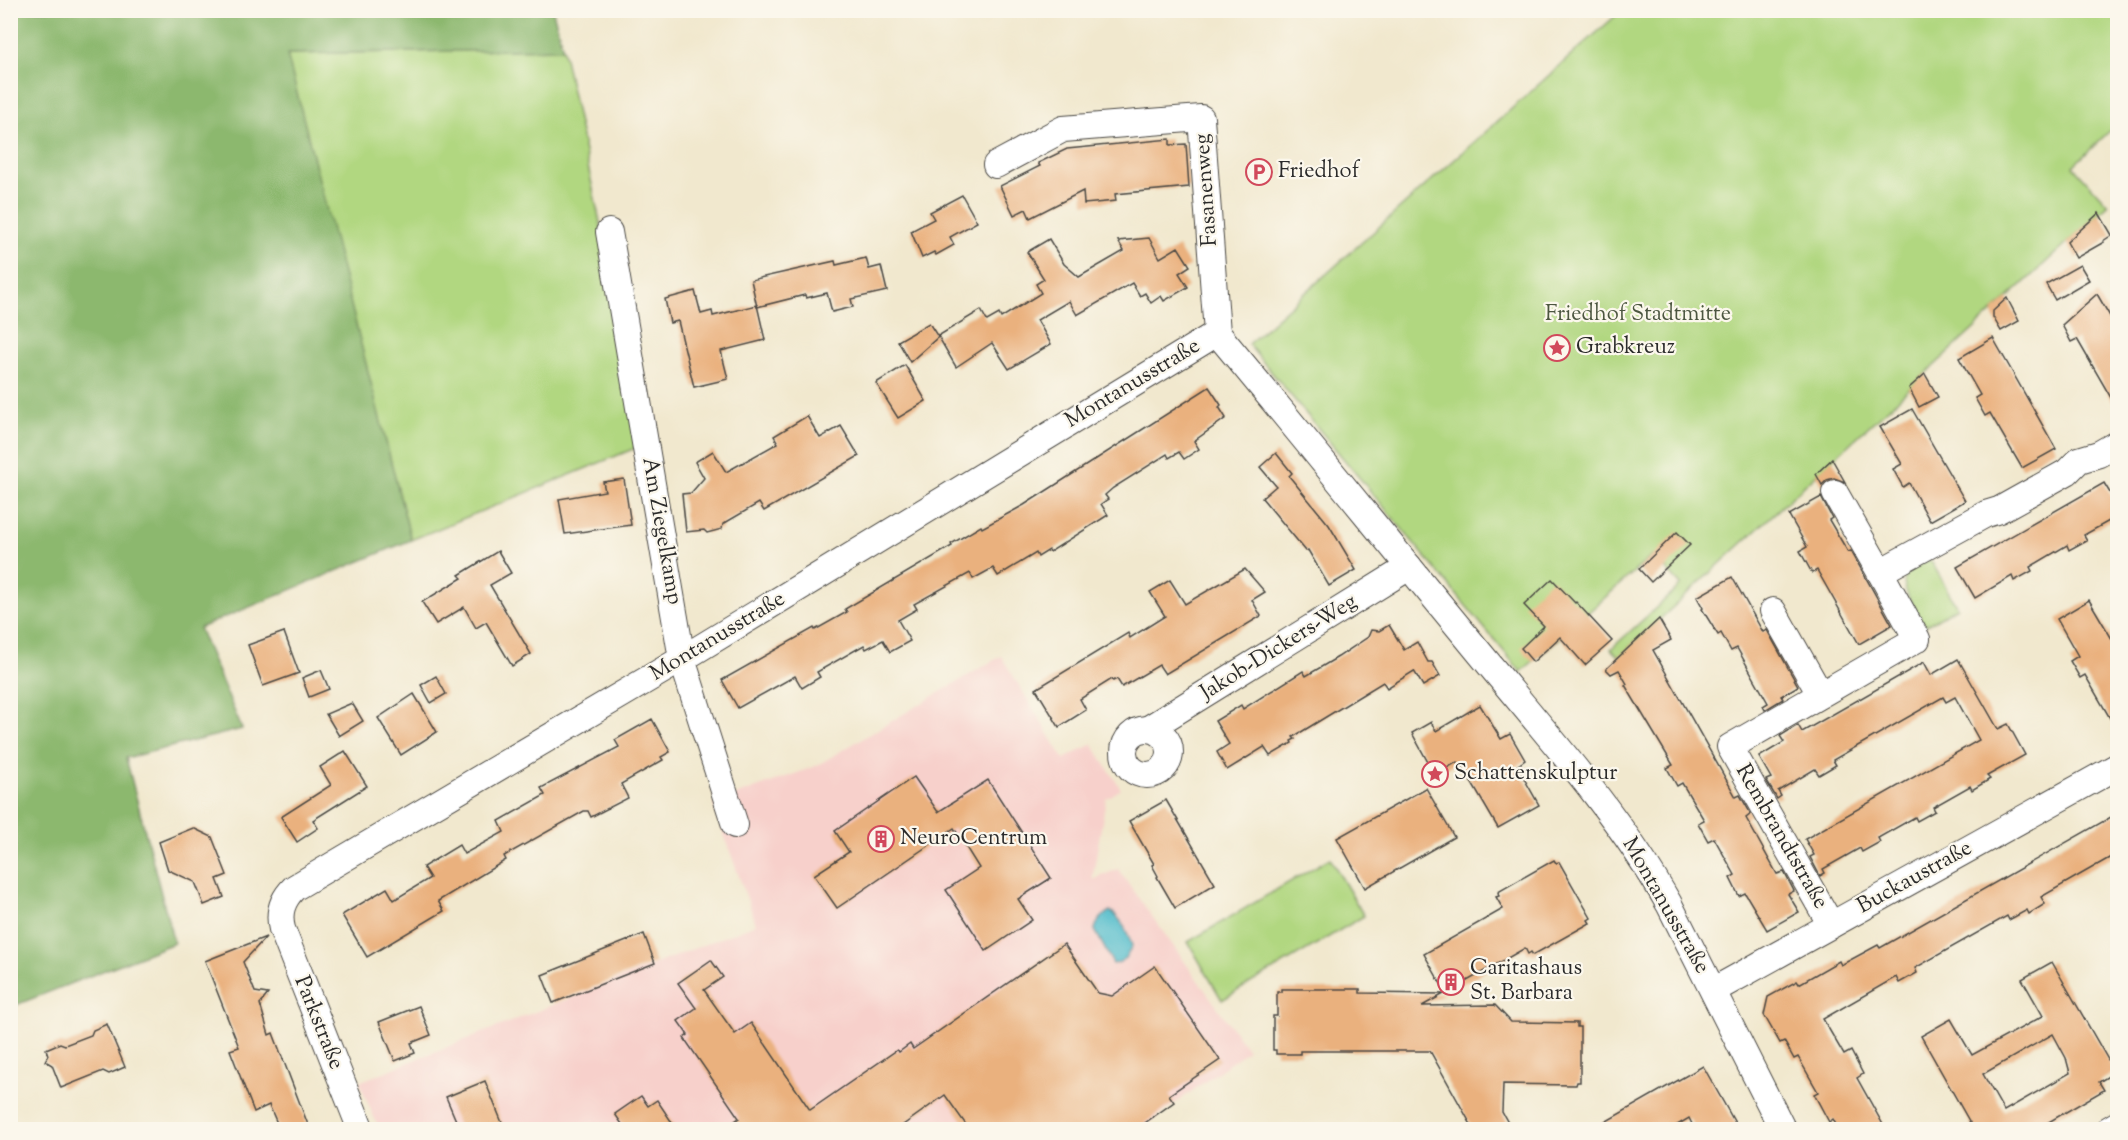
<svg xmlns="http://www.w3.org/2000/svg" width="2128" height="1140" viewBox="0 0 2128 1140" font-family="'Sorts Mill Goudy',serif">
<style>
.built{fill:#f7d0cb}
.green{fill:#b1d780;stroke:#6e8156;stroke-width:1.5}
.forest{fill:#8cb86e;stroke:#5c724c;stroke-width:1.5}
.water{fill:#4fbbcb;stroke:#3d737b;stroke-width:1.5}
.building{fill:#eab17e;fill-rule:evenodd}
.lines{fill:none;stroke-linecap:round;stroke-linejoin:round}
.minor-casing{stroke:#494743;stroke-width:28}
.minor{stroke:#fff;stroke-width:26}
.labels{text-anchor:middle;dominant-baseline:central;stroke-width:4.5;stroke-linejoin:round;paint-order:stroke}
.poi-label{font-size:22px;fill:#2b2b2b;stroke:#fbf7ec;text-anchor:start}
.street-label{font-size:22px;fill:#2b2b2b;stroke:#fbf7ec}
.park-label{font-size:22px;fill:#4c5640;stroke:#fbf7ec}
</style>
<rect width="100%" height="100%" fill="#fbf7ec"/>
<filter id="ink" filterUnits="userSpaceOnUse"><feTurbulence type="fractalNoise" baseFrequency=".0167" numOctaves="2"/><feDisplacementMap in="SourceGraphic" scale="12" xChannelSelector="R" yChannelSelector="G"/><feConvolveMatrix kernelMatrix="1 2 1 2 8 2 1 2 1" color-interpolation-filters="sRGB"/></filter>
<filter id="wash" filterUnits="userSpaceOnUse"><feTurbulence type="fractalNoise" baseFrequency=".008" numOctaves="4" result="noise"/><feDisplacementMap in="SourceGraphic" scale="24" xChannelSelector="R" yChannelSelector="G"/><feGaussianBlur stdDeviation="1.35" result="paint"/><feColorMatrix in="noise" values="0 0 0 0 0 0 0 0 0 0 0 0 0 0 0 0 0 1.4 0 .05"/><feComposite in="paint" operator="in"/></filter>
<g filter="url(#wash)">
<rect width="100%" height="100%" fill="#f1e8ce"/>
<!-- built -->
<path class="built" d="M1001,656L1064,759L1092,744L1121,789L1106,799L1092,880L1118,869L1248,1050L1139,1130L379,1129L359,1082L756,924L713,804L816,766Z"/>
<!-- green -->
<g class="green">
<path d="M1621,11H2117V124L2073,166L2108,205L1619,657L1611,649L1681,585L1653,555L1521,672L1248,344Z"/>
<path d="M563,49L604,241L638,447L411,540L286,54Z"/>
<path d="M1930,559L1957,607L1925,626C1919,614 1898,587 1906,575C1911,568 1922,563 1930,559Z"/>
<path d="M1330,858L1364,916L1222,1000L1188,942Z"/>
</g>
<!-- forest -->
<path class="forest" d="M11,10L553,11L563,49L287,54L411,540L199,628L242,729L126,758L174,943L11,1007Z"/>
<!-- water -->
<path class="water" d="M1110,911C1121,917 1129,935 1132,946C1128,955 1123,963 1113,964L1095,930C1096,922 1104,914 1110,911Z"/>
<g id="blocks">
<!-- building -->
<g class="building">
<path d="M1170,139V145L1186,144L1189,187L1115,194L1116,201L1084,204L1083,191L1030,218L1026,209L1014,215L1000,186L1040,166L1038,163L1067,149Z"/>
<path d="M962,195L977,222L950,237L954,245L936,255L934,252L922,258L911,231L934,219L930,212Z"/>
<path d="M2099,213L2112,235L2103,241L2104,242L2076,258L2067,242Z"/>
<path d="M1149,238L1160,258L1178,247L1190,266L1179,273L1188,287L1164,301L1161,296L1151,303L1145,293L1140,296L1132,283L1077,315L1069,301L1037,320L1051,344L1009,369L992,343L956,367L938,336L981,310L987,321L999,314L1001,318L1041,293L1036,284L1044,279L1027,252L1049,239L1064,264L1079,277L1124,251L1118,241Z"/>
<path d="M866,258L869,269L881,266L887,291L851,299L853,307L832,312L827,293L806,298L805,295L757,307L751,280L835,261L836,265Z"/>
<path d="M2080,265L2089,280L2055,300L2046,284Z"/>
<path d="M695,291L701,314L712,311L713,316L757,305L765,340L721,351L728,379L694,387L678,321L670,323L665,299Z"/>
<path d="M2097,294L2118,330V410L2077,339L2071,342L2062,325Z"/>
<path d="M2007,298L2019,321L2001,331L1993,317V311Z"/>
<path d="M929,323L938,337L910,362L898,341Z"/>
<path d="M1993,338L2056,449L2022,468L1990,413L1985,416L1975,398L1980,395L1959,358Z"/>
<path d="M905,365L926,401L898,418L876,383Z"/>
<path d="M1925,374L1938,397L1919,407L1909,388Z"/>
<path d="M1209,387L1221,405L1219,407L1226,418L1194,441L1199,449L1184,459L1179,452L1169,458L1167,454L1113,488L1105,495L1108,499L1101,504L1108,515L1050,552L1049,550L1038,557L1036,553L998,576L993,568L973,579L970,573L914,604L917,609L898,620L910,641L890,652L883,640L866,649L864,645L817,672L820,677L802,688L795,676L738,708L722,680L814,628L815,630L847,612L845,609L952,546L951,544L981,526L982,528L1024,505Z"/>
<path d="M1912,409L1965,501L1930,521L1909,483L1903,487L1893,469L1902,464L1880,427Z"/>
<path d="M807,416L820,438L841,426L859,456L764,511L759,503L723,524L722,529L707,533L704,530L686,532L682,494L691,493L704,478L695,462L713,451L726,472L778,443L774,436Z"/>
<path d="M1276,453L1292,473L1289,476L1329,525L1356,570L1329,586L1308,550L1306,551L1262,498L1276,486L1260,467Z"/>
<path d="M1832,459L1845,482L1834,478L1827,480L1822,485L1816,474Z"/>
<path d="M624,479L631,525L565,534L559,499L605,491L603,482Z"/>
<path d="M2104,483L2118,506V516L2084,535L2087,540L2069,550L2067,545L2030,567L2032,571L2014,581L2012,576L1975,598L1957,567Z"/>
<path d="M1821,497L1832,518L1829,520L1848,552L1851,551L1892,625L1859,644L1817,570L1812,573L1800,551L1807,547L1789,515Z"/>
<path d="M1677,532L1690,545L1651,582L1639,569Z"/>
<path d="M498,551L511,573L490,585L531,654L512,666L486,622L476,628L464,607L436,624L422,602L462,578L459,575Z"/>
<path d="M1245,569L1265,592L1252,600L1261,616L1165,674L1159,665L1122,687L1117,679L1113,681L1112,679L1080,699L1086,710L1059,727L1036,689L1128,633L1130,638L1165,616L1150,592L1170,580L1185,604Z"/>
<path d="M1732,577L1763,632L1767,630L1798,686L1781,696L1783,699L1765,710L1763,706L1768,703L1737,648L1731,651L1721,633L1718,635L1702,609L1703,608L1697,597Z"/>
<path d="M1552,579L1575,603L1576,602L1612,641L1585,665L1560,637L1533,662L1521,648L1544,626L1524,605Z"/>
<path d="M2089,600L2118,649V732L2085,675L2080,678L2070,661L2078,656L2057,619Z"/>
<path d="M1659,619L1671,640L1653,650L1736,797L1740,795L1751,814L1746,818L1777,874L1784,872L1794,891L1788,894L1799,912L1767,930L1745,893L1739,896L1730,878L1735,875L1714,838L1708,841L1698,823L1704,820L1682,783L1677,786L1667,768L1673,765L1625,685L1627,684L1619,670L1611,674L1606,669Z"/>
<path d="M1389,625L1404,650L1417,642L1428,662H1432L1440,676L1423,686L1414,671L1387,688L1383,682L1293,737L1295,739L1291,741L1292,743L1270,756L1264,747L1227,770L1217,752L1229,744L1215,721L1241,705L1243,709L1303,671L1306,676L1338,657L1368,637L1371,630L1379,631Z"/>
<path d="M284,632L299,673L263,686L248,645Z"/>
<path d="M1958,659L1998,729L2008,724L2025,755L1987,776L1990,779L1972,790L1970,786L1933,807L1935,811L1917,821L1915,817L1878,838L1880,842L1862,852L1860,848L1823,869L1825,873L1820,876L1810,857L1814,855L1805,839L1979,740L1955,697L1946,702L1943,697L1833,760L1836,765L1819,775L1815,769L1778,791L1781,796L1777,799L1766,780L1771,778L1759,757L1784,742L1780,736L1798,725L1802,732L1924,662L1931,675Z"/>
<path d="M321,670L329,689L309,697L302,678Z"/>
<path d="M436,676L446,694L431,703L421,685Z"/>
<path d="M414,694L437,732L401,755L378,718Z"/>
<path d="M352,703L363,721L339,736L326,714Z"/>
<path d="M1480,705L1501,739L1510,734L1525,760L1517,766L1539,805L1498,828L1463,768L1461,769L1457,762L1435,775L1412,733L1431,722L1436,731Z"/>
<path d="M652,719L670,752L661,757L663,760L621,784L628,798L591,817L588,811H584L504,856L506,860L438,901L444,911L367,957L342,915L387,888L394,900L430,878L423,867L459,845L464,854L504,832L499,821L545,795L541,788L619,747L615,740Z"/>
<path d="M345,751L367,786L313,820L318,828L297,842L281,817L331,785L320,767Z"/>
<path d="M914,777L938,812L988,780L1051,878L1018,899L1032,920L986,951L946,890L979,868L954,828L837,908L814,875L849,852L835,831Z"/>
<path d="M1426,788L1454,837L1365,888L1337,838Z"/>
<path d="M1166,800L1215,884L1175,908L1157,877L1158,876L1152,865L1154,864L1129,821Z"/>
<path d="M2118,813V853L2041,897L2045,904L2029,914L2027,910L2009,920L2007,916L1915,968L1917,973L1899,983L1896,977L1823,1019L1844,1055L1851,1051L1863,1074L1857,1078L1886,1130H1839L1833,1119L1829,1122L1814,1094L1818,1092L1798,1057L1794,1059L1784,1041L1780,1043L1764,1015L1768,997L1797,981L1799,984L1839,961L1841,965L1878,945L1880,948Z"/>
<path d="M193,828L212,837L227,875L217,879L224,897L204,905L195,882L168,870L159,842Z"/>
<path d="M1554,860L1556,863L1559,862L1591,918L1588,920L1590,923L1533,955L1531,952L1528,954L1525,948L1446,993L1424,954L1503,909L1496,897L1499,896L1498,892Z"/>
<path d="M644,934L655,963L553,1003L542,975Z"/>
<path d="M266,937L243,962L255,992L268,994L260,1004L269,1035L273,1033L310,1130H280L269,1105L254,1112L230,1050L239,1047L205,961Z"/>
<path d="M1064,944L1098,993L1112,996L1155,966L1220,1060L1169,1095L1174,1102L1135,1130H971L969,1129L945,1095L896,1130H722L739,1118L684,1038L688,1035L678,1021L696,1008L678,983L711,960L723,977L704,990L735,1034L751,1023L810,1110L897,1050L899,1052L910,1044L913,1049Z"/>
<path d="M2052,962L2115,1072L2099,1082L2104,1090L2035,1130H1969L1973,1128L1921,1036L1951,1019L1972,1055L2043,1016L2022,979ZM2053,1034L2066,1058L2070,1073L2004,1111L1983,1074Z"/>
<path d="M1281,989H1360V993L1444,994L1422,1006L1495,1005L1511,1022L1577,1023V1027H1580V1082H1577L1576,1085L1503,1084L1502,1112L1512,1130H1474L1430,1051H1300V1054H1276V1050H1273V1016H1277V992H1281Z"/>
<path d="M419,1006L431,1035L411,1043L415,1053L395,1061L379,1022Z"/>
<path d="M107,1024L125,1067L109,1074L103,1071L61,1088L52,1065L45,1061L48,1055L46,1049L60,1043L65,1045L91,1035L93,1030Z"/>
<path d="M1703,1066L1739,1130H1695L1689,1118L1669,1130H1591Z"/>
<path d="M485,1081L505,1130H460L446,1097Z"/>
<path d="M641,1096L648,1106L657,1100L677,1130H626L615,1114Z"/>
</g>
</g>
</g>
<g filter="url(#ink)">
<use href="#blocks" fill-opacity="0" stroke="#494743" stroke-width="1.5"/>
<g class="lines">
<defs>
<g id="minor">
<path d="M996,165L1063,129L1201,118L1217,333"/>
<path d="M609,232L682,659L735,825"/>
<path d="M1217,333C1304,437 1388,542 1474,646C1542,729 1616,810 1669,904L1783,1130"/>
<path d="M1835,493L1880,572"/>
<path d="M1773,611L1820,694"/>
<path d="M1148,729L1409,567"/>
<circle cx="1147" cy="752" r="23"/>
<path d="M1831,925L1730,747L1917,639L1880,572L1986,514L1999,510L2067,472L2079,460L2099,454L2118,443"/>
<path d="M1714,990L2118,766"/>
<path d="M361,1130L282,929C278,913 282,900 294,888L682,659L1217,333"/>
<path d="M2108,1130L2118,1124"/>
</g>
</defs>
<!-- minor casing -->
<use href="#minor" class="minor-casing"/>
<!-- minor -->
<use href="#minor" class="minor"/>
</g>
</g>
<!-- icons -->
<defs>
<symbol id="parking-ring" viewBox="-11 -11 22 22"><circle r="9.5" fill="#fbf7ec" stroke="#d1495b" stroke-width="1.5"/><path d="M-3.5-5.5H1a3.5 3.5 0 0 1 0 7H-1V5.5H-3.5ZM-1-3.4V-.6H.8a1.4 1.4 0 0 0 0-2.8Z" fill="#d1495b"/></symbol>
<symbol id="sight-ring" viewBox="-11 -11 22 22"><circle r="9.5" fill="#fbf7ec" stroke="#d1495b" stroke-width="1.5"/><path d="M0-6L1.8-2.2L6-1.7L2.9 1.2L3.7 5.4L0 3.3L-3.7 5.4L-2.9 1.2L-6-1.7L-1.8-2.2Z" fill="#d1495b"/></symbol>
<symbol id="building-ring" viewBox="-11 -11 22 22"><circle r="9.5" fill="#fbf7ec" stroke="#d1495b" stroke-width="1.5"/><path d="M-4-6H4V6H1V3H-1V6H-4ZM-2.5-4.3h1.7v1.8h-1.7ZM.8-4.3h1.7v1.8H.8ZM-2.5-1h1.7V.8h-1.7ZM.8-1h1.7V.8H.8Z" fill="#d1495b"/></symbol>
</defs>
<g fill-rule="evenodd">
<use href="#parking-ring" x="1244" y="157" width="30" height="30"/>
<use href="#sight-ring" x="1542" y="333" width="30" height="30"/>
<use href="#sight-ring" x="1420" y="759" width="30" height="30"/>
<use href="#building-ring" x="866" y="824" width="30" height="30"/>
<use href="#building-ring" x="1436" y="967" width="30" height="30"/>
</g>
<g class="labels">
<!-- poi labels -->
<g class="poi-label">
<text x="1278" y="172">Friedhof</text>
<text x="1576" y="348">Grabkreuz</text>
<text x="1454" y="774">Schattenskulptur</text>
<text x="900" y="839">NeuroCentrum</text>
<text x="1470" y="969">Caritashaus<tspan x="1470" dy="25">St. Barbara</tspan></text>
</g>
<!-- street labels -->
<g class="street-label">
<text transform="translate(1207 190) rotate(-94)">Fasanenweg</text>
<text transform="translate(1133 384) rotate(-31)">Montanusstraße</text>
<text transform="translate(661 531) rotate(80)">Am Ziegelkamp</text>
<text transform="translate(718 637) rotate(-31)">Montanusstraße</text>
<text transform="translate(1279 648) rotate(-32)">Jakob-Dickers-Weg</text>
<text transform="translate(1781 837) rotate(60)">Rembrandtstraße</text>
<text transform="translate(1915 878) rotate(-29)">Buckaustraße</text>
<text transform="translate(1665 906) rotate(60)">Montanusstraße</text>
<text transform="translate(318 1023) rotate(68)">Parkstraße</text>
</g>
<!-- park labels -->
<g class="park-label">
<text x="1638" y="315">Friedhof Stadtmitte</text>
</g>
</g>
<!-- margin -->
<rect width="2128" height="1140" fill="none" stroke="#fbf7ec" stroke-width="36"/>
</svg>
